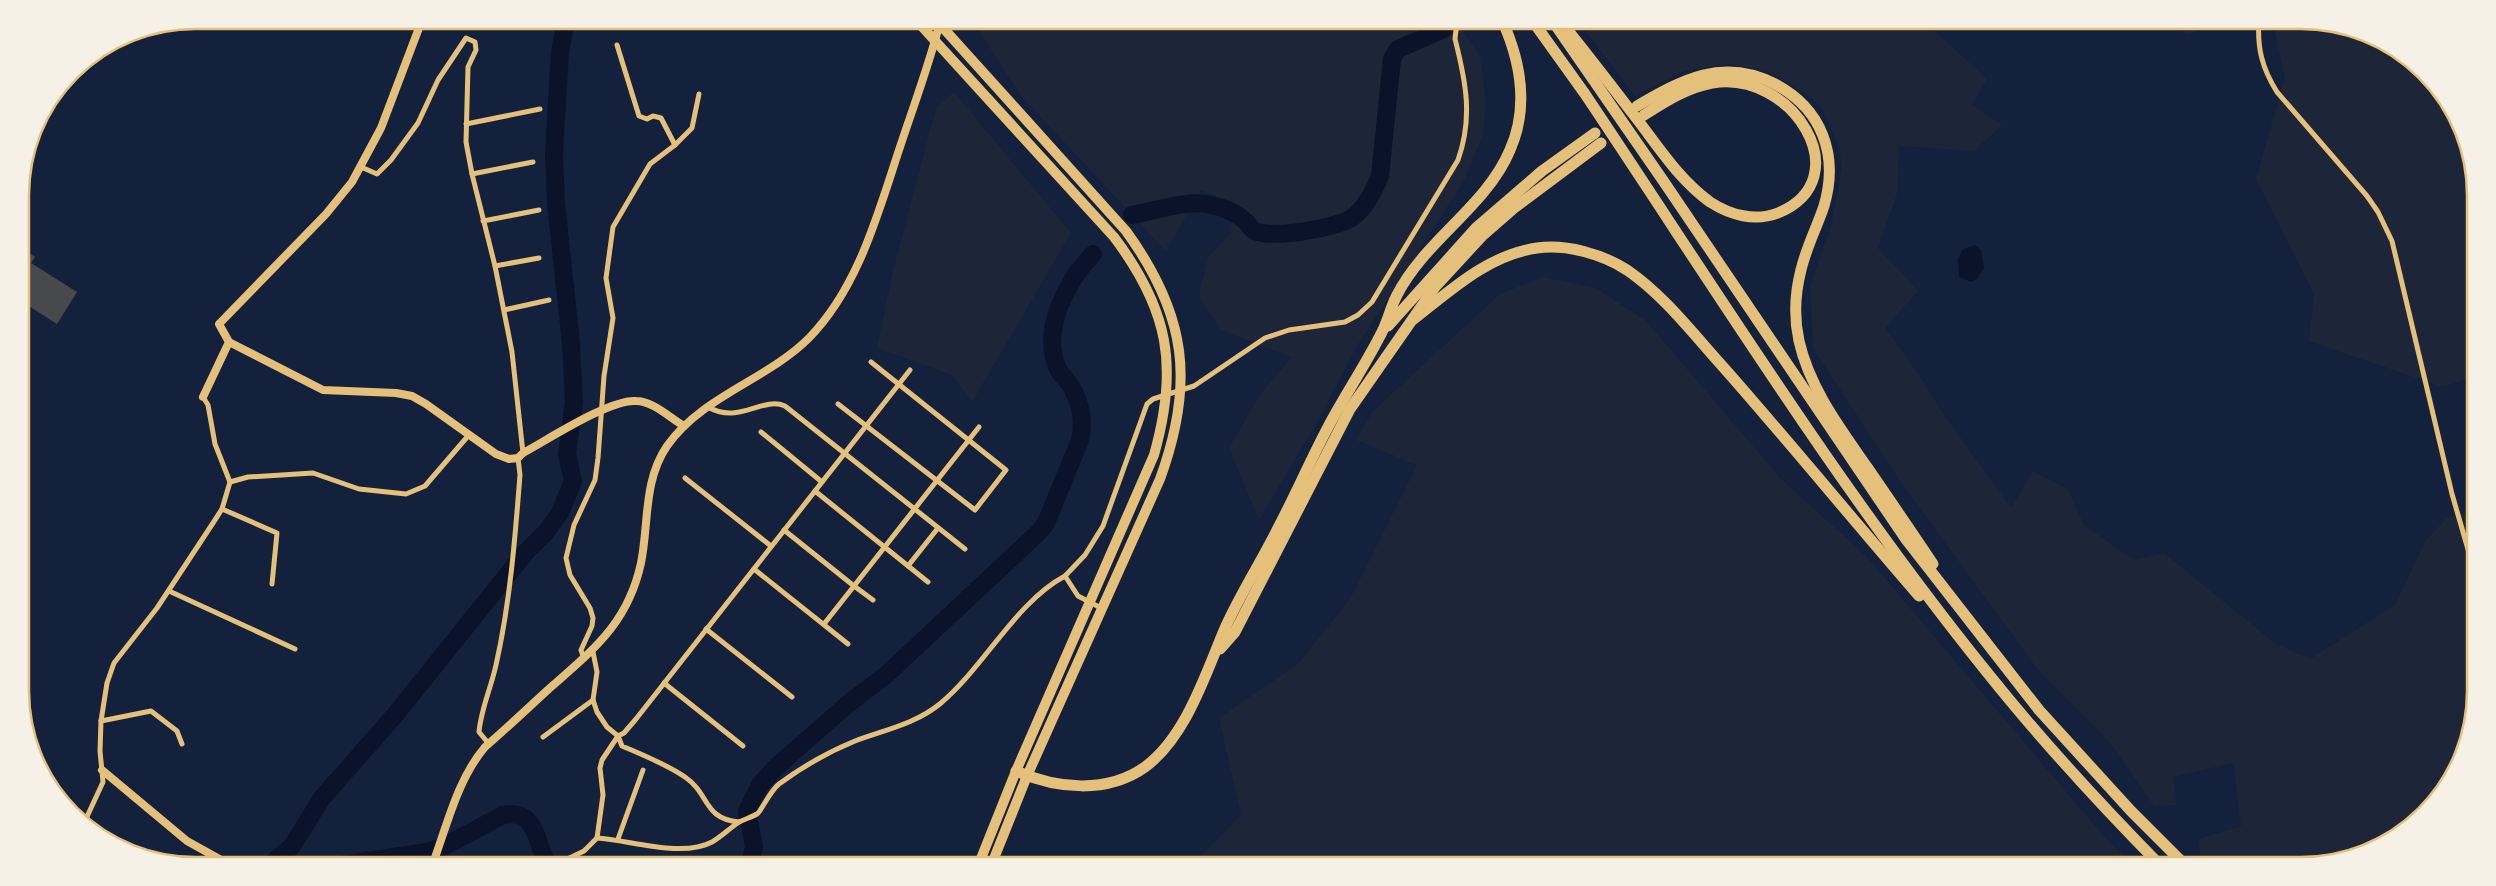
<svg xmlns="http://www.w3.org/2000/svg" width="2496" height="886" viewBox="0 0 2496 886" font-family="Montserrat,sans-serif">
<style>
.green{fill:#1d2539}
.water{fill:#0b132b}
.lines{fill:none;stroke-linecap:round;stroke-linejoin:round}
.river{stroke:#0b132b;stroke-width:18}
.building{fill:#48494c}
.minor{stroke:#e5c07b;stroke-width:5}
.tertiary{stroke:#e5c07b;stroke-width:8}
.primary{stroke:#e5c07b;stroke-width:10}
.motorway{stroke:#e5c07b;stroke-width:11}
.rim{fill:none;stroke:#e5c07b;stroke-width:2.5}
</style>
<rect width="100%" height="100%" fill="#14213d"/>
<!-- green -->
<g class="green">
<path d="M972,20H1456L1480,56L1486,104L1483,134L1464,181L1357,346L1316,424L1259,520L1229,448L1261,393L1292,357L1221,330L1199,296L1208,257L1231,233L1233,203L1201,190L1166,251L1021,96Z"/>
<path d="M1577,20H1923L1987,79L1972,105L2002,125L1974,151L1899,146L1897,194L1878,248L1918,291L1885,328L1919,375L1944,415L2011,508L2033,471L2068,489L2084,525L2134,560L2164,553L2276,644L2310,659L2395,605L2426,540L2447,518L2475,511L2476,692L2467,747L2446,789L2408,830L2358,857L2313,866H2205L2200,861L2199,839L2241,826L2233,763L2173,777L2177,805L2154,806L2112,745L2039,671L1900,481L1813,348L1810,286L1831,226L1842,167L1838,144L1822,109L1812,98L1767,71L1731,64L1683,71L1635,96Z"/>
<path d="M2165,20H2235L2187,34Z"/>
<path d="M2272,20H2302L2357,29L2433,80L2458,118L2474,171L2475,376L2443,387L2309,341L2314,294L2256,179L2285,78Z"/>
<path d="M954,92L1071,233L972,402L952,375L877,348L893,271L936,108Z"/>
<path d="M1543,277L1596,288L1646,321L1781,479L1866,556L2107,840L2135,866H1191L1241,815L1219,718L1298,664L1350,599L1417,465L1356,440L1372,412L1500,294Z"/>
</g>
<!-- water -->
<path class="water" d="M1975,245L1981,250L1984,268L1978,278L1972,282L1959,277L1958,259L1963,249Z"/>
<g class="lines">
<!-- river -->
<g class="river">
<path d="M1132,215C1156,211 1187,199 1211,205C1222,207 1237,213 1245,221C1248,223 1250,228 1253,230C1268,240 1339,228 1353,217C1366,207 1374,191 1380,176L1392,59L1398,49L1444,29"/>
<path d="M269,866L292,846L322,798L395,715L525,553L546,532L560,513L573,481L567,454L574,402L571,343L556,203L554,153L560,52L566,20"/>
<path d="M335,866L427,852L445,846L503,815C539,809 534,843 549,866"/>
<path d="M750,866L754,846L747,811L760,785L775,768L849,703L886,675L1040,531L1046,523L1080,440C1084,422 1081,404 1072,388C1068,381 1062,376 1058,369C1040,331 1067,281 1093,254"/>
</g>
</g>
<!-- building -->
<path class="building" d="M21,247L35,257L31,263L77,292L57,324L21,301Z"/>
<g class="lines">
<!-- minor -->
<g class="minor">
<path d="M2259,20C2257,48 2262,68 2277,92L2367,196L2378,212L2392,241L2452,494L2476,577"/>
<path d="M617,45L639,116L647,119L653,116L661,118L675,145"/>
<path d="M466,124L540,109"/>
<path d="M361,167L377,174L391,160L418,123L438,80L466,38L475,42L476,50L468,67L466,142L472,174L495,266L512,352L523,453"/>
<path d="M472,174L533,162"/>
<path d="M483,221L539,210"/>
<path d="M495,266L539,258"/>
<path d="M504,310L549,300"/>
<path d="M838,404L975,510L1006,470L871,362"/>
<path d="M708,407C739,425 762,396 785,406L965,549"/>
<path d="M761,432L822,482"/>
<path d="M685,478L771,546"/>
<path d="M230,482L248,477L313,473L359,489L406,494L425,486L468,436"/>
<path d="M815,491L928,582"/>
<path d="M222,509L277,533L272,584"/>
<path d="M784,530L854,586L979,427"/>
<path d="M908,566L938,528"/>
<path d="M754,569L848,644"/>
<path d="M169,591L295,649"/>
<path d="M1101,608L1078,596L1065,576L1085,555L1103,526L1147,404L1153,399L1194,386L1265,338L1289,330L1345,322L1358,315L1372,302L1458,160C1473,118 1466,82 1455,39L1456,30L1464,20"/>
<path d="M824,624L854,586L873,600"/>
<path d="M706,629L792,697"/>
<path d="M593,652L597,672L593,700L597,712L607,727L618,736L624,733L636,719L910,370"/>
<path d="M584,659L581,650L592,626L593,618L590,608L570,575L566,558L574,525L595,480L598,458L604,376L613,318L606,278L613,227L650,164L675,145L692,128L699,94"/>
<path d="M664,683L743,746"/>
<path d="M101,721L151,711L177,731L182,744"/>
<path d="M543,737L593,700"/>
<path d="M489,744L479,732C481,709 491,688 496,665C510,603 515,539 520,475L518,458"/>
<path d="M85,821L103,782L100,751L101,721L107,683L114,663L157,608L213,523L222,509L230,482L215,444L208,405L203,397"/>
<path d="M739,822C745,819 752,817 757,814C761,812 769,792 779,784C802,767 828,752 855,741C884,730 916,724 941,703C984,667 1016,602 1065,576"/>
<path d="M597,838L603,795L600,768L602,760L618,736"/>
<path d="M618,839L643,770"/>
<path d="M553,866L584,851L597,838C630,840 682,858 712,842C721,837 730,828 739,822C703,819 710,794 685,777C666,764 643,755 622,746L618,736"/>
</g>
<!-- tertiary -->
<g class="tertiary">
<path d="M229,342L323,390L396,393L412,396L426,404L496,454L509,459L518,458L523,453C549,439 610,399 636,401C653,401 670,418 684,426"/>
<path d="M203,397L229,342L219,324L326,214L352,182L381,128L422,20"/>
<path d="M102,770L187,841L232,866"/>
<path d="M432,866C447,826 457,780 485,747C507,728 529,707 551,687C594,649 628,623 641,563C649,524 643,481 667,446C702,396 767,380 809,338C860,286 879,209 902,141C915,102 930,62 940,22"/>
</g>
<!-- primary -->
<g class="primary">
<path d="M916,20L1114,237C1169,310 1179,367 1154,455L1016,771L978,866"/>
<path d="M936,20L1126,231C1187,315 1195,383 1160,479L1027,776L991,866"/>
</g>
<!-- motorway -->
<g class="motorway">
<path d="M1532,20L1585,94C1715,288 1839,489 1986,671C2041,740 2100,804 2161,866"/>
<path d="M1552,20L1662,179L1905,538L2039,710L2131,811L2186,866"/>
<path d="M1570,33C1594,63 1617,93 1640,123C1661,151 1681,181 1710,202C1730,215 1755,222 1778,213C1861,179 1792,69 1712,83C1686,88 1666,101 1644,115"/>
<path d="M1637,106C1682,80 1723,57 1775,84C1822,109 1839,155 1824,206C1817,227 1806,248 1801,270C1795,293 1794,318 1799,341C1810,389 1840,428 1867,467C1889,499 1911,531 1933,564"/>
<path d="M1414,319C1451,290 1488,255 1537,248C1567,244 1602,254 1627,270C1665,296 1694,335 1725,369C1791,444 1854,521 1919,596"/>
<path d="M1388,326L1476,228L1542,171L1595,133"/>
<path d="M1220,649L1235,632L1350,409L1435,287L1483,235L1514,208L1601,143"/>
<path d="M1016,771C1057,789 1107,794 1145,767C1187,736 1206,672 1226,626C1241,593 1261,562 1277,530C1295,496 1310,461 1328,427C1345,395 1366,364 1382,332C1388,320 1391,306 1397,295C1425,240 1486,207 1510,150C1529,107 1521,62 1502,20"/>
</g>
</g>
<!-- crop -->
<path d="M0 0H2496V886H0ZM195 29H2301A166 166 0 0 1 2467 195V691A166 166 0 0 1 2301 857H195A166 166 0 0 1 29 691V195A166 166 0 0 1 195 29Z" fill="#f6f1e7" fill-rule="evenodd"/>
<path class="rim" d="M195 29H2301A166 166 0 0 1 2467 195V691A166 166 0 0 1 2301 857H195A166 166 0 0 1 29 691V195A166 166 0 0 1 195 29Z"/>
</svg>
